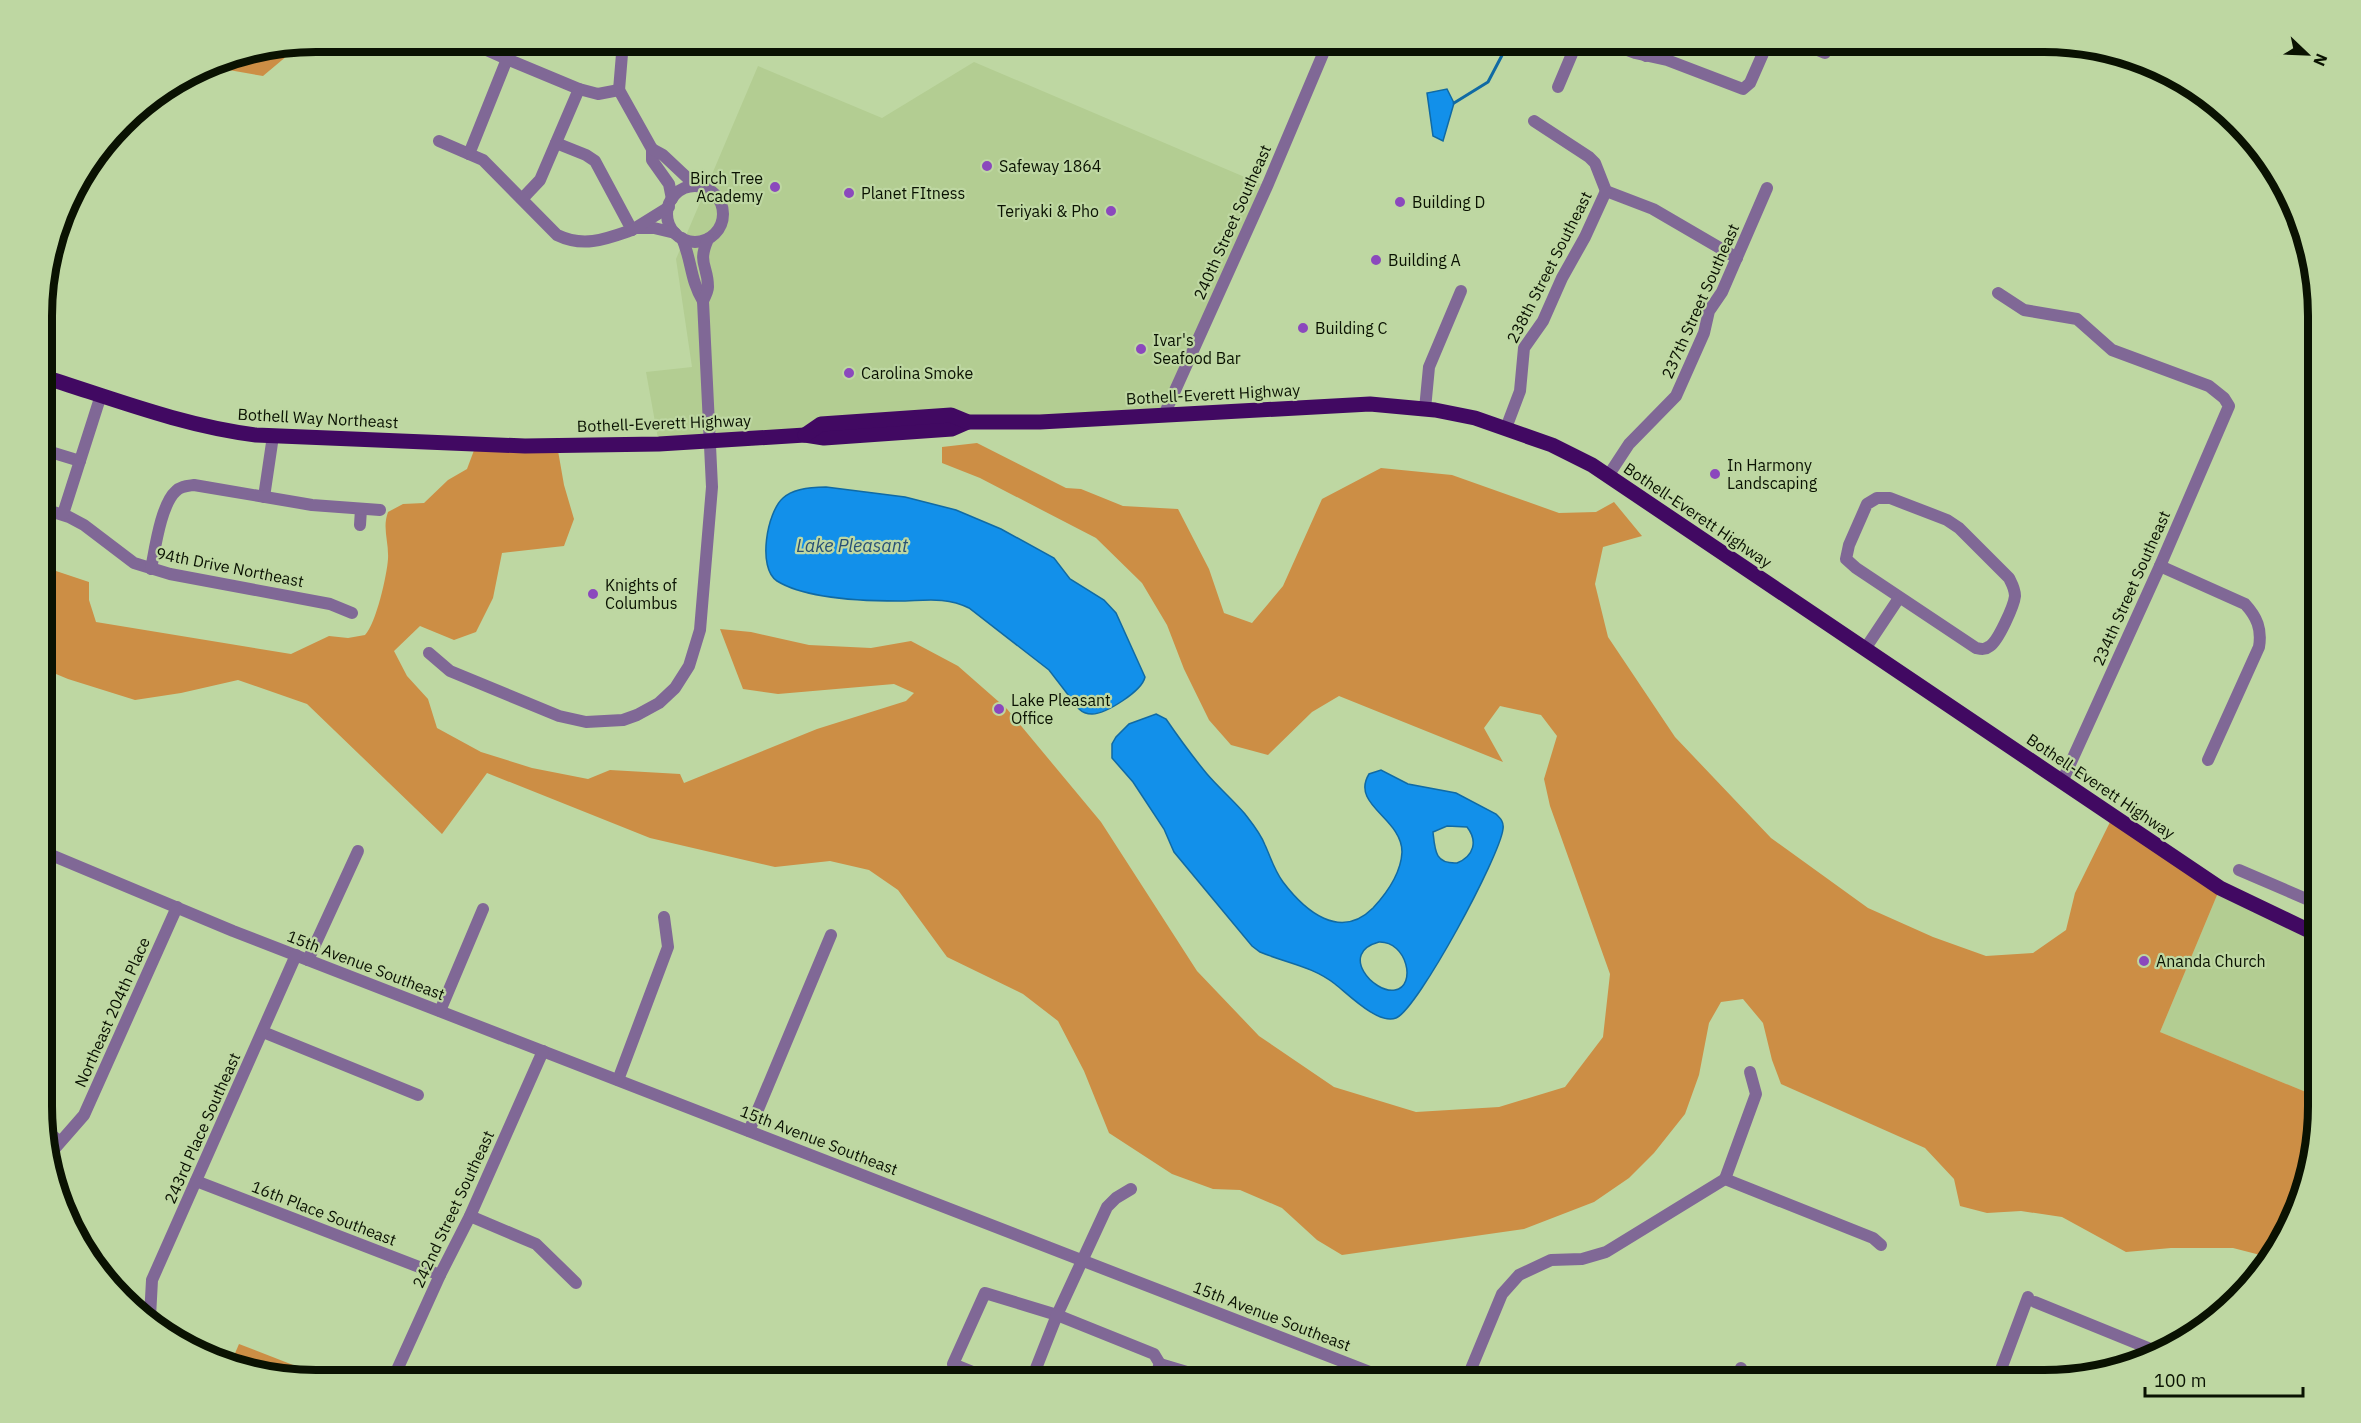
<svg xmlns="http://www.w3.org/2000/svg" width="2361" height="1423" viewBox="0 0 2361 1423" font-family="'IBM Plex Sans',sans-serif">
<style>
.built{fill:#b3cd92}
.green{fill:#cc8e45}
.water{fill:#1290ea;stroke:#106aa4;stroke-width:1.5;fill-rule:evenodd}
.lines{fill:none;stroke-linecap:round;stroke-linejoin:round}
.stream{stroke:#106aa4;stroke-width:3}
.minor{stroke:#806896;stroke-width:12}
.major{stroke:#410962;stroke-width:15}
.poi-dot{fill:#8b48bd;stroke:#bed7a2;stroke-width:2}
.labels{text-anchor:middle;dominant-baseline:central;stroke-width:4.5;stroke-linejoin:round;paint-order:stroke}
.poi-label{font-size:16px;fill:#0a1202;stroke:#bed7a2;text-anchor:start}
.street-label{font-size:16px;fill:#0a1202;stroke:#bed7a2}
.water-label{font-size:18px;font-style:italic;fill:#275076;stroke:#bed7a2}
.rim{fill:none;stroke:#0a1202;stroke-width:8}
</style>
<rect width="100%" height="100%" fill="#bed7a2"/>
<!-- built -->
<g class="built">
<path d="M974,62L1261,184L1164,415L659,444L646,372L692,367L676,259L758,66L882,118Z"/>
<path d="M2220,888L2318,936V1097L2160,1032Z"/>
</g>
<!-- green -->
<g class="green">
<path d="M300,45L263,76L206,66L212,63Z"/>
<path d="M977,443L1066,488L1081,489L1123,506L1178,509L1209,569L1224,613L1252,623L1283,586L1322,499L1381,468L1452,475L1559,513L1596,512L1614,502L1642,536L1603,547L1595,584L1608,637L1675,737L1771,838L1868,908L1933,937L1986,956L2033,953L2066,930L2075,893L2113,816L2220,888L2160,1032L2318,1097V1124L2282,1244L2272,1258L2233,1248H2171L2126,1252L2062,1217L2021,1211L1987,1213L1960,1206L1954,1179L1925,1148L1781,1084L1772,1060L1763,1023L1743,999L1721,1002L1709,1023L1699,1075L1685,1114L1654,1153L1629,1178L1594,1202L1524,1229L1342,1255L1317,1240L1282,1208L1240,1190L1213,1189L1172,1174L1109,1133L1084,1071L1058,1021L1023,994L947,957L898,890L869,870L830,861L775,867L650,838L487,773L442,834L307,704L238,680L181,693L135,700L68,679L44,669V567L89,582V600L96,622L291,654L329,636L348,638L365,635C376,624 387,575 388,559C389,542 382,528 388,512L403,504L424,503L448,480L467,469L476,445H557L564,485L574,519L564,546L502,553L493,598L476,632L454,640L420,626L394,651L407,676L428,699L437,728L481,752L532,768L588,779L610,770L680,774L684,783L817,729L906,701L914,693L894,684L778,694L743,689L720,629L751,632L809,645L871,648L911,641L958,666L1007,709L1101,822L1197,971L1259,1036L1334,1087L1416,1112L1499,1107L1565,1087L1603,1037L1610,974L1550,806L1544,779L1557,736L1541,715L1500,706L1484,728L1503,762L1339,696L1312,712L1268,755L1231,745L1209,720L1184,669L1167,625L1142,583L1096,538L980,478L942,463V447Z"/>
<path d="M239,1344L334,1381C301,1381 261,1378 230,1365Z"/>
</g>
<!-- water -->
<g class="water">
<path d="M1447,89L1454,103L1443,141L1433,136L1427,93Z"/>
<path d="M826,487L905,497L956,510L1001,529L1054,558L1070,579L1104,600L1116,613L1145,677C1142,691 1106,714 1092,714C1086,714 1083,713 1079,709L1049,670L969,608C945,596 923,601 898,601C864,601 806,599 777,581C757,568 767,512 783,498C794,488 813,487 826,487Z"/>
<path d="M1156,714L1166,719C1179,738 1193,757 1207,774C1219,788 1233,800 1245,814C1252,823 1261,834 1265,845C1271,858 1274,870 1283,882C1305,911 1340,941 1373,908C1386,894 1401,873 1402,852C1402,818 1350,805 1369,774L1381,770L1408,784L1456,793L1496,814C1501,819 1504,822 1503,829C1500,856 1418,1009 1396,1018C1378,1025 1348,994 1335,984C1312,966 1286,963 1260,952L1252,946L1174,852L1164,829L1133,782L1112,758V744L1116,737L1129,724ZM1447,826L1467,827C1478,841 1474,856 1457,863C1435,864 1435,851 1433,832ZM1379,942C1407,941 1417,986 1395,990C1374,994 1338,953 1379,942Z"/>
</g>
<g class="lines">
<!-- stream -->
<path class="stream" d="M1454,103L1488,82L1509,42"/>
<!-- minor -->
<g class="minor">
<path d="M1606,42L1635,53L1667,60L1743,89L1750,83L1768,42"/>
<path d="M1799,42L1825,53"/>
<path d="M480,47L507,59"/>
<path d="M1646,56L1652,42"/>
<path d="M1558,87L1577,42"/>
<path d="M619,90L652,149V160L669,184L672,199"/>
<path d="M619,90L623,42"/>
<path d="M1534,121L1589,157L1595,163L1606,191L1653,209L1737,258"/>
<path d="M439,141L469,154"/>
<path d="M556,143L586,155L595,161L632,230C606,239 584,248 557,235L483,160L469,154L507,59L579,89L598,94L619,90"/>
<path d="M652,149L663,155L696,186"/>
<circle cx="695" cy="214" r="28"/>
<path d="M522,199L540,180L579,89"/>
<path d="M636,228H654L675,233"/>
<path d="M632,230L669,207"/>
<path d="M682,238C692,261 690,280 703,301"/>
<path d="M1998,293L2024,310L2077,319L2112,350L2209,386L2224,398L2229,406L2160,566L2062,782"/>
<path d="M1425,409L1429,367L1461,291"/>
<path d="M1164,415L1268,184L1328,42"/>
<path d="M1506,428L1520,391L1524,348L1543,321L1562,278L1585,237L1606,191"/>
<path d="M44,450L80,461"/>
<path d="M1608,476L1629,444L1676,396L1704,333L1709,311L1722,292L1767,188"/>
<path d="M264,497L273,436"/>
<path d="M1877,498H1890L1947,520L1959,528L2009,578C2012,584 2015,589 2015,596C2014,606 1998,641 1990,646C1985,650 1981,649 1976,648L1856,568L1846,559L1849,545L1867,504Z"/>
<path d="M44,509L69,517L84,525L134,563L170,574L330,604L352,613"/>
<path d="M63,514L101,395"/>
<path d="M360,525L361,509"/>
<path d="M2160,566L2245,604C2257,617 2262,629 2259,647L2208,760"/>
<path d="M151,569C155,549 161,504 176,491C181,486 187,486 194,485L312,505L380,510"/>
<path d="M1865,649L1899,598"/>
<path d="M429,653L450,671L559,716L586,722L623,720L637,715L659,703L675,688L689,666L700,630L712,487L703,301C705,297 708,291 708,287C708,265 697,264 708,239"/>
<path d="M44,852L233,931L1393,1381"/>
<path d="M2239,870L2318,904"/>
<path d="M308,960L358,851"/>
<path d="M440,1011L483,909"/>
<path d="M263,1032L418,1095"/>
<path d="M618,1080L668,947L664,917"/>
<path d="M44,1129L59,1141"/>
<path d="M749,1131L831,935"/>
<path d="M49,1155L84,1115L177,907"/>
<path d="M1725,1179L1873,1238L1881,1245"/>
<path d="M1725,1179L1756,1094L1750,1072"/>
<path d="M196,1181L440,1275"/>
<path d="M470,1216L536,1244L576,1283"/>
<path d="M2035,1302L2158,1352"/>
<path d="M150,1317L152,1280L296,955"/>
<path d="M1160,1364L1217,1381"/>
<path d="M1997,1380L2028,1297"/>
<path d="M392,1381L440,1275L470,1216L543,1051"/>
<path d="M795,1381C814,1367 821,1372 841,1381"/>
<path d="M995,1381L953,1364L985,1293L1057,1315L1154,1354L1160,1364"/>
<path d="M1031,1381L1057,1315L1107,1207L1116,1198L1131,1189"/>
<path d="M1153,1381L1160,1364"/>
<path d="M1466,1381L1502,1294L1519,1275L1551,1260L1582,1259L1606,1252L1725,1179"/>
<path d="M1736,1381L1741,1368"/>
</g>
<!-- major -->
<g class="major">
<path d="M44,377C114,399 183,426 256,435L525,446L659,444L805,435L824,438L952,429L968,422"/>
<path d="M805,435L821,424L951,415L968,422H1040L1370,404L1435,410L1475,418L1552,445L1592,465L2220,888L2318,935"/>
</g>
</g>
<!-- markers -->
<g class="poi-dot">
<circle cx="987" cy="166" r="6"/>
<circle cx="775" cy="187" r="6"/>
<circle cx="849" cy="193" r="6"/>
<circle cx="1400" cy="202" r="6"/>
<circle cx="1111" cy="211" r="6"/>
<circle cx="1376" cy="260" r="6"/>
<circle cx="1303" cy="328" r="6"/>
<circle cx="1141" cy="349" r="6"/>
<circle cx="849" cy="373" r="6"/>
<circle cx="1715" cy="474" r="6"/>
<circle cx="593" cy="594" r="6"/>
<circle cx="999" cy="709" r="6"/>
<circle cx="2144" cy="961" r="6"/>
</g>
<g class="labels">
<!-- poi labels -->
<g class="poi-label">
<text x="999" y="166">Safeway 1864</text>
<text x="763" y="178" text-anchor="end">Birch Tree<tspan x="763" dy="18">Academy</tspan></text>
<text x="861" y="193">Planet FItness</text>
<text x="1412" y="202">Building D</text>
<text x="1099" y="211" text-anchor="end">Teriyaki &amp; Pho</text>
<text x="1388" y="260">Building A</text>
<text x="1315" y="328">Building C</text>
<text x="1153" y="340">Ivar's<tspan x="1153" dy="18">Seafood Bar</tspan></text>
<text x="861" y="373">Carolina Smoke</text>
<text x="1727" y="465">In Harmony<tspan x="1727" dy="18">Landscaping</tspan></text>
<text x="605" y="585">Knights of<tspan x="605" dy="18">Columbus</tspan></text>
<text x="1011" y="700">Lake Pleasant<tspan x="1011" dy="18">Office</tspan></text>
<text x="2156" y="961">Ananda Church</text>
</g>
<!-- street labels -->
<g class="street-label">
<text transform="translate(1232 222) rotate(-66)">240th Street Southeast</text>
<text transform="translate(1549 267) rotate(-63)">238th Street Southeast</text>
<text transform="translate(1700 301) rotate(-66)">237th Street Southeast</text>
<text transform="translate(1213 394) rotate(-3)">Bothell-Everett Highway</text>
<text transform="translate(318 418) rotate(3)">Bothell Way Northeast</text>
<text transform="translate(664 423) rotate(-2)">Bothell-Everett Highway</text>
<text transform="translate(1698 515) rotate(34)">Bothell-Everett Highway</text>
<text transform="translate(230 567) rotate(11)">94th Drive Northeast</text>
<text transform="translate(2131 588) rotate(-66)">234th Street Southeast</text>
<text transform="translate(2101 786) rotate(34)">Bothell-Everett Highway</text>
<text transform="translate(366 965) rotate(21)">15th Avenue Southeast</text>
<text transform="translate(112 1012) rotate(-66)">Northeast 204th Place</text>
<text transform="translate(202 1128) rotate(-66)">243rd Place Southeast</text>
<text transform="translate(819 1140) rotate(21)">15th Avenue Southeast</text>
<text transform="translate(453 1209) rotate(-65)">242nd Street Southeast</text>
<text transform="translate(324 1213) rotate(21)">16th Place Southeast</text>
<text transform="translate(1272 1316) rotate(21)">15th Avenue Southeast</text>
</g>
<!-- water labels -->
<g class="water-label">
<text x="852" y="545">Lake Pleasant</text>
</g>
</g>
<!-- crop -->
<path d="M0 0H2361V1423H0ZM316 52H2044A264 264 0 0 1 2308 316V1106A264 264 0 0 1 2044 1370H316A264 264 0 0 1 52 1106V316A264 264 0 0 1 316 52Z" fill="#bed7a2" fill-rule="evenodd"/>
<path class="rim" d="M316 52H2044A264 264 0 0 1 2308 316V1106A264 264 0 0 1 2044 1370H316A264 264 0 0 1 52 1106V316A264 264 0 0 1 316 52Z"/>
<!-- north arrow -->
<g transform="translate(2307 54) rotate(113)" stroke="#bed7a2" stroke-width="4.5" paint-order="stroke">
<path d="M0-4.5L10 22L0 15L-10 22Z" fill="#0a1202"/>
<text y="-9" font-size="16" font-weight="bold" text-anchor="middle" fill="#0a1202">N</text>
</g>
<!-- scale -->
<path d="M2145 1387v9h158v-9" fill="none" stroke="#0a1202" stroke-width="3"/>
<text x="2154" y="1387" font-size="18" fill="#0a1202" stroke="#bed7a2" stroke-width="4.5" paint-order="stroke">100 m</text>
</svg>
